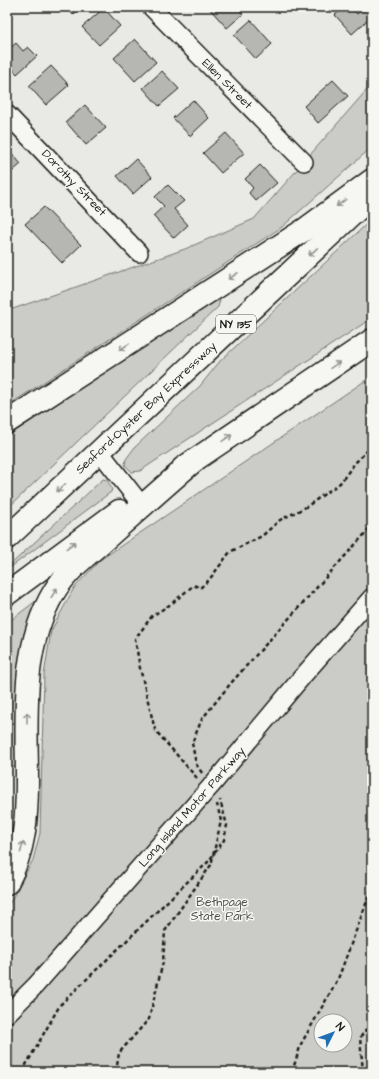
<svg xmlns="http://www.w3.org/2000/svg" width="379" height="1079" viewBox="0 0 379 1079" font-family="'Architects Daughter',sans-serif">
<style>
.green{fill:#cbcbc7;stroke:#747472;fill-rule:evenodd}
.building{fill:#b6b6b3;stroke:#1c1c1c}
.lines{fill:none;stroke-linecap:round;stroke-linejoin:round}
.minor-casing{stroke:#1c1c1c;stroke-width:20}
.highway-casing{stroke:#1c1c1c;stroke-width:25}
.path{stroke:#1c1c1c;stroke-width:2.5;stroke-dasharray:4 3;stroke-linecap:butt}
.minor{stroke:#f6f6f2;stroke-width:17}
.highway{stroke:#f6f6f2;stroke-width:22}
.oneway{stroke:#949492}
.labels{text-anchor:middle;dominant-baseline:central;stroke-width:3;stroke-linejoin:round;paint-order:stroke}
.shield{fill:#f6f6f2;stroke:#5d5d5c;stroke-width:1}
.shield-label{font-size:11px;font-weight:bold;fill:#1c1c1c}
.street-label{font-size:12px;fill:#1c1c1c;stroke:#f6f6f2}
.park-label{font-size:12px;fill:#51514f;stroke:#f6f6f2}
</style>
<rect width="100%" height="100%" fill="#e9e9e5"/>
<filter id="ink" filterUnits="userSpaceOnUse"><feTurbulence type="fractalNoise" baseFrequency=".025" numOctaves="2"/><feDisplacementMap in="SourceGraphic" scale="8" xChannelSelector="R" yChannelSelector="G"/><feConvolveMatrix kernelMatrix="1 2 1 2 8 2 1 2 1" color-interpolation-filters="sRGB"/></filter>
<g filter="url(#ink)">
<!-- green -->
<g class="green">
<path d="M372,84V147L282,227L7,406V311L185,249L254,219Z"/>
<path d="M372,219V318L140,471L132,472L125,465L126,459L135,447L200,386L220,361Z"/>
<path d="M220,300L218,307L7,509V437L209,303Z"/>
<path d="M372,376V1072H7V908L33,860L40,833L44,675L51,631L74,588L100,560ZM321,1021H345V1045H321Z"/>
<path d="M103,479L107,480L112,489L111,492L11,567L9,566Z"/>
<path d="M41,597L18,766L7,768V623Z"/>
</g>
<!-- building -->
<g class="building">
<path d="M66,7H81L73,15Z"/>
<path d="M208,7H237L243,14L227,28Z"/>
<path d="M344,7H350L357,14L365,7L372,16L352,34L335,15Z"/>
<path d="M104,8L120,26L99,45L82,27Z"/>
<path d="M251,20L272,44L256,59L234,35Z"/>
<path d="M135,39L156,62L135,81L114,58Z"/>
<path d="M16,43L23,51L28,47L37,56L17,74L7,63V51Z"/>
<path d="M51,66L69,85L46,105L29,86Z"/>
<path d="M162,71L179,89L159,106L143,88Z"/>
<path d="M333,80L348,96L318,123L304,106Z"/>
<path d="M193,100L209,118L190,136L173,118Z"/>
<path d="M85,105L106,128L86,145L66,122Z"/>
<path d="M226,133L244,153L221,173L203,153Z"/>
<path d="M8,149L21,164L7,176V150Z"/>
<path d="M136,159L152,177L133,194L117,176Z"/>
<path d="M260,165L277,183L256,201L249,193L253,188L245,179Z"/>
<path d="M168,185L184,201L174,209L188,225L174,238L153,216L164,206L155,197Z"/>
<path d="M44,207L81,245L62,263L25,224Z"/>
</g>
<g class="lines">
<defs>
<g id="minor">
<path d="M151,7L304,162"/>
<path d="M7,114L139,253"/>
<path d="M100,452L136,498"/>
<path d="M7,1014L36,985L211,786L302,677L372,597"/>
</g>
<g id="highway">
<path d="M7,422L304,230L372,180"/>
<path d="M183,468L372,340"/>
<path d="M7,538L372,196"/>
<path d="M7,594L119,511"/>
<path d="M7,883C25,850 27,818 27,781C27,717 20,649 54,592C68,569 91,552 111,534C139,509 167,484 195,460"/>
</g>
</defs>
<!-- minor casing -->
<use href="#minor" class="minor-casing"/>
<!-- highway casing -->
<use href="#highway" class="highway-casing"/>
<!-- path -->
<g class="path">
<path d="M202,773L196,764L192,743L202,719L231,683L372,526"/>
<path d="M197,778L155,730L140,668L135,639L152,616L171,604L194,585L200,588L209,580L230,552L262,536L280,520L306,507L340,483L355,463L372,446"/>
<path d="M22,1072L60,1005L208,862L224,840L227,825L220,800"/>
<path d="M116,1072L119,1053L149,1019L163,962L165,931L211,865L221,821L217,804"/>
<path d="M292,1072L301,1044L338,979L372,888"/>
<path d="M363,1072L360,1038L372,1022"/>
</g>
<!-- minor -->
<use href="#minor" class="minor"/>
<!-- highway -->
<use href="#highway" class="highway"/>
</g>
<!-- one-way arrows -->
<defs><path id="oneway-shaft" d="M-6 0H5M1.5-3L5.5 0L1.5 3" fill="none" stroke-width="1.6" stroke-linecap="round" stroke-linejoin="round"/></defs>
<g class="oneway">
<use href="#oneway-shaft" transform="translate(341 203) rotate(143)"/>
<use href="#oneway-shaft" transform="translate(313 252) rotate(137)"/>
<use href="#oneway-shaft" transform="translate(233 276) rotate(147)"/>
<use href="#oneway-shaft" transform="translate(124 347) rotate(147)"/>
<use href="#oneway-shaft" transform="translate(335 365) rotate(-34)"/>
<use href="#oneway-shaft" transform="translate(227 438) rotate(-34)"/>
<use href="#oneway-shaft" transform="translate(61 488) rotate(137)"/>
<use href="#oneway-shaft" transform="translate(71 545) rotate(-36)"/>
<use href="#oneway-shaft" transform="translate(54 593) rotate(-58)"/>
<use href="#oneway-shaft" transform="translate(27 718) rotate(-90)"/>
<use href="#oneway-shaft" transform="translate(22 847) rotate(-75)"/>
</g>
</g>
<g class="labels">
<!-- shield labels -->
<rect class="shield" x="216" y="315" width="40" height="18" rx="3"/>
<g class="shield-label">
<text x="236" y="324">NY 135</text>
</g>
<!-- street labels -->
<g class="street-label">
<text transform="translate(227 84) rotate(45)">Ellen Street</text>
<text transform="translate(74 183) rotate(46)">Dorothy Street</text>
<text transform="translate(146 408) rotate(-43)">Seaford-Oyster Bay Expressway</text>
<text transform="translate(192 807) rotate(-49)">Long Island Motor Parkway</text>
</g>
<!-- park labels -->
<g class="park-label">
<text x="222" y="902">Bethpage<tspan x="222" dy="14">State Park</tspan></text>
</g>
</g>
<!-- margin -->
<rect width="379" height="1079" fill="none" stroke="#f6f6f2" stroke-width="24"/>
<rect x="12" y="12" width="355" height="1055" fill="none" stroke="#1c1c1c" stroke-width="1.5" filter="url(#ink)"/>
<!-- north arrow -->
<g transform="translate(333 1033) rotate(48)"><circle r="19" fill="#f6f6f2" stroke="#9f9f9c"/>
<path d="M0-3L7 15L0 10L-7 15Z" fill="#1f6fb2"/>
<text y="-6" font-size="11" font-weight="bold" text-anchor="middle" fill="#1c1c1c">N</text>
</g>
</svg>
